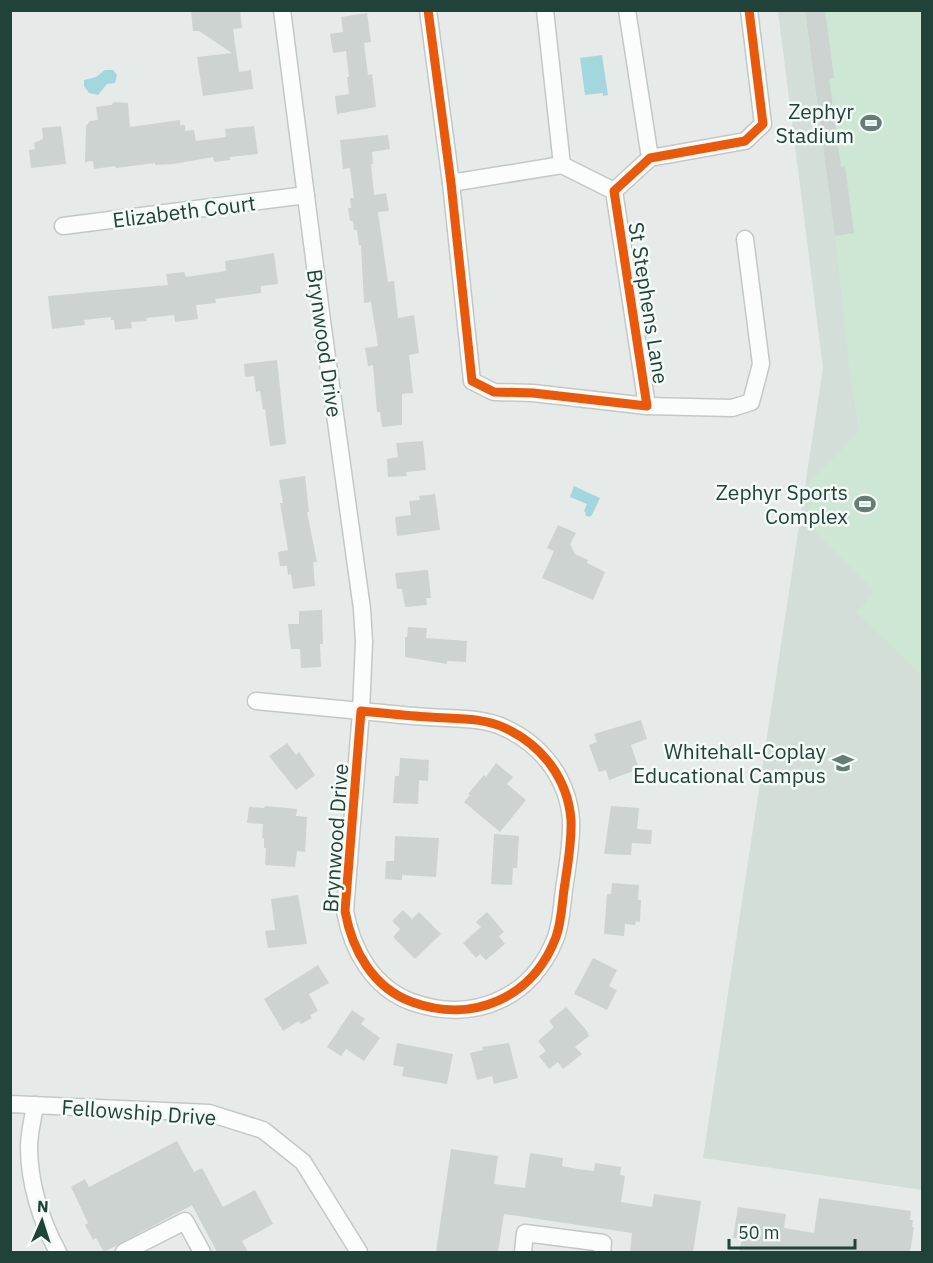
<svg xmlns="http://www.w3.org/2000/svg" width="933" height="1263" viewBox="0 0 933 1263" font-family="'IBM Plex Sans',sans-serif">
<style>
.built{fill:#d3ded9}
.green{fill:#cee6d4}
.water{fill:#a4d7dd}
.building{fill:#ccd3d0}
.lines{fill:none;stroke-linecap:round;stroke-linejoin:round}
.street-casing{stroke:#c3c8c6;stroke-width:19}
.street{stroke:#fbfcfc;stroke-width:16}
.cycleway-casing{stroke:#f4faf7;stroke-width:13}
.cycleway{stroke:#e8590c;stroke-width:9}
.labels{text-anchor:middle;dominant-baseline:central;stroke-width:5;stroke-linejoin:round;paint-order:stroke}
.poi-label{font-size:21px;fill:#214238;stroke:#f4faf7;text-anchor:end}
.street-label{font-size:21px;fill:#214238;stroke:#f4faf7}
</style>
<rect width="100%" height="100%" fill="#e6ebe9"/>
<!-- built -->
<path class="built" d="M778,11H922V1190L703,1158L823,368Z"/>
<!-- green -->
<path class="green" d="M804,11H922V676L857,613L874,591L808,524L809,483L859,431L849,367L835,236Z"/>
<!-- water -->
<g class="water">
<path d="M602,55L608,95L603,96V93L585,95L580,58Z"/>
<path d="M105,70H113L117,75L115,83L107,84L98,95L89,93L84,86V80L96,77Z"/>
<path d="M574,486L600,498L592,515L589,517L585,515L586,513L584,511L587,504L570,497Z"/>
</g>
<!-- building -->
<g class="building">
<path d="M191,10H240L242,28L233,29L239,72L251,70L253,89L203,96L197,57L232,53L199,31H193Z"/>
<path d="M805,10H825L834,78H829L841,167L845,166L854,233L835,236Z"/>
<path d="M367,13L371,42L364,43L368,75L372,74L376,107L337,114L335,96L349,94L347,77H349L346,51L333,53L330,34L343,32L341,17Z"/>
<path d="M114,102L128,103L130,127L180,120V125H185V131L194,130L196,141L226,137L225,129L254,126L258,154L230,157V160L214,162L213,157L174,164L155,165V163L116,168L115,166L94,169L93,161L85,162L86,126L90,121L98,120L96,107L111,105Z"/>
<path d="M61,126L66,164L31,168L29,150L35,149L34,143L43,139L42,128Z"/>
<path d="M388,135L390,149L372,152L373,164H371L374,195L386,193L389,211L378,212L388,282L394,281L398,318L414,315L419,353L409,355L413,393L402,394V425L382,427L380,412H377L373,365L368,366L365,348L378,346L371,302L364,303L361,245H359L357,230H354L353,221H350L348,208H351L350,198H354L350,168L343,169L340,140Z"/>
<path d="M274,253L278,284L261,286V293L215,299L216,303L196,305L198,319L175,322L174,315L146,318L147,321L131,322L132,328L115,330L114,320H111V317L84,320L85,325L52,329L48,296L168,285L166,274L184,272L186,277L226,271L225,261Z"/>
<path d="M277,360L286,444L270,446L265,409H263L260,391L256,392L254,376L245,377L244,364Z"/>
<path d="M423,441L426,470L406,472L407,476L388,477L387,459L398,457L396,443Z"/>
<path d="M305,476L309,512H307L317,562H313L315,586L293,589L291,574L288,575L287,566H280L278,552L288,550L280,503H283L279,480Z"/>
<path d="M435,494L440,530L397,536L395,517L411,515L409,501L420,500L419,496Z"/>
<path d="M558,525L576,533L570,544L575,554L588,560L587,563L605,572L593,600L542,578L554,551L547,548Z"/>
<path d="M428,570L431,598H426L427,605L405,607L402,589H397L395,573Z"/>
<path d="M322,610L323,644H320L321,667L301,668L300,649H291L288,624H299V611Z"/>
<path d="M408,627L427,628L426,638L467,641L466,662L447,661V664L405,657V637H407Z"/>
<path d="M641,720L647,739L631,745L639,769L609,780L606,770L599,772L589,745L597,742L594,734Z"/>
<path d="M287,743L296,755L299,752L315,775L296,790L269,756Z"/>
<path d="M400,758L429,760L428,781L419,780L418,804L393,803L395,776H399Z"/>
<path d="M496,763L513,777L507,784L526,800L500,832L464,802L470,795L468,794L484,775L486,777Z"/>
<path d="M265,806L297,809L296,816L307,817L305,852L297,851L295,867L265,865L266,848H264V838H262L263,824L247,823L249,807L264,808Z"/>
<path d="M611,806L639,808L637,829L652,830L651,844L632,843L631,855L604,854Z"/>
<path d="M494,834L519,836L517,868H513L512,885L491,884Z"/>
<path d="M395,836L439,838L436,877L402,875V880L385,879L386,861H394Z"/>
<path d="M612,883L639,885L638,900H641L640,922L636,921L635,925L625,924L624,936L604,934L607,894H611Z"/>
<path d="M298,895L307,944L268,948L265,931L275,930L271,899Z"/>
<path d="M403,910L412,919L419,912L441,934L415,959L393,937L400,929L392,921Z"/>
<path d="M487,912L504,932L499,936L505,944L486,960L480,954L476,958L463,943L481,927L476,922Z"/>
<path d="M593,958L617,970L609,986L617,990L607,1010L574,994Z"/>
<path d="M318,965L329,983L309,994L318,1011L310,1015L312,1018L301,1024L299,1021L283,1031L264,999Z"/>
<path d="M566,1007L587,1031L589,1036L575,1047L582,1054L563,1069L558,1062L549,1069L539,1056L546,1051L538,1041L554,1027L549,1021Z"/>
<path d="M352,1010L365,1019L361,1024L380,1038L364,1061L346,1049L341,1056L327,1047Z"/>
<path d="M397,1043L453,1054L447,1084L402,1076L404,1067L393,1065Z"/>
<path d="M509,1043L518,1078L494,1084L492,1076L477,1080L470,1053L483,1050L482,1047Z"/>
<path d="M177,1141L194,1172L202,1168L223,1207L255,1190L273,1224L242,1241L248,1252H217L192,1205L104,1252L96,1238L93,1240L85,1225L88,1223L71,1187L85,1179L89,1187Z"/>
<path d="M451,1149L498,1156L494,1184L525,1188L530,1153L563,1158L562,1166L578,1169L594,1171L595,1163L621,1167L620,1175L625,1176L621,1202L652,1207L654,1194L701,1201L693,1252H630L632,1233L504,1214L498,1252H436Z"/>
<path d="M819,1198L911,1211L910,1220H913L912,1227H914L910,1252H739L742,1239L733,1238L738,1207L786,1214L784,1228L814,1233Z"/>
</g>
<g class="lines">
<defs>
<g id="street">
<path d="M428,10L451,183L472,381L494,392L533,393L647,406L614,191L650,158L745,141L763,124L749,10"/>
<path d="M627,10L650,158"/>
<path d="M562,165L614,191"/>
<path d="M451,183L562,165L545,10"/>
<path d="M63,226L306,195"/>
<path d="M647,406L732,408L751,402L761,364L745,239"/>
<path d="M256,701L361,711L364,642L362,609L323,328L282,10"/>
<path d="M361,711C384,713 407,716 429,717C454,719 482,717 505,728C542,745 568,779 571,820C572,841 568,862 565,883C562,900 562,921 556,937C533,998 473,1024 412,1002C373,988 352,950 345,911Z"/>
<path d="M10,1104L209,1113L263,1130L303,1162L359,1252"/>
<path d="M35,1105C33,1119 29,1133 29,1147C29,1183 41,1221 58,1252"/>
<path d="M124,1252L185,1221L202,1252"/>
<path d="M523,1252L525,1233L603,1243L602,1252"/>
</g>
</defs>
<!-- street casing -->
<use href="#street" class="street-casing"/>
<!-- street -->
<use href="#street" class="street"/>
<defs>
<g id="cycleway">
<path d="M428,10L451,183L472,381L494,392L533,393L647,406L614,191L650,158L745,141L763,124L749,10"/>
<path d="M361,711C384,713 407,716 429,717C454,719 482,717 505,728C542,745 568,779 571,820C572,841 568,862 565,883C562,900 562,921 556,937C533,998 473,1024 412,1002C373,988 352,950 345,911Z"/>
</g>
</defs>
<!-- cycleway casing -->
<use href="#cycleway" class="cycleway-casing"/>
<!-- cycleway -->
<use href="#cycleway" class="cycleway"/>
</g>
<!-- icons -->
<defs>
<symbol id="stadium-bare" viewBox="-9 -9 18 18"><path d="M0-5a6.5 5 0 1 0 0 10a6.5 5 0 1 0 0-10ZM-3.5-1.8h7v3.6h-7Z" fill="#667d76" stroke="#f4faf7" stroke-width="2.5" paint-order="stroke"/></symbol>
<symbol id="school-bare" viewBox="-9 -9 18 18"><path d="M0-5L7-2L0 1L-7-2ZM-4 1L0 2.5L4 1V4Q0 6-4 4Z" fill="#667d76" stroke="#f4faf7" stroke-width="2.5" paint-order="stroke"/></symbol>
</defs>
<g fill-rule="evenodd">
<use href="#stadium-bare" x="856" y="108" width="30" height="30"/>
<use href="#stadium-bare" x="850" y="489" width="30" height="30"/>
<use href="#school-bare" x="828" y="748" width="30" height="30"/>
</g>
<g class="labels">
<!-- poi labels -->
<g class="poi-label">
<text x="854" y="111">Zephyr<tspan x="854" dy="24">Stadium</tspan></text>
<text x="848" y="492">Zephyr Sports<tspan x="848" dy="24">Complex</tspan></text>
<text x="826" y="751">Whitehall-Coplay<tspan x="826" dy="24">Educational Campus</tspan></text>
</g>
<!-- street labels -->
<g class="street-label">
<text transform="translate(184 211) rotate(-7)">Elizabeth Court</text>
<text transform="translate(649 303) rotate(81)">St Stephens Lane</text>
<text transform="translate(325 343) rotate(82)">Brynwood Drive</text>
<text transform="translate(335 838) rotate(-86)">Brynwood Drive</text>
<text transform="translate(139 1112) rotate(4)">Fellowship Drive</text>
</g>
</g>
<!-- border -->
<rect width="933" height="1263" fill="none" stroke="#214238" stroke-width="24"/>
<!-- north arrow -->
<g transform="translate(42 1221) rotate(3)" stroke="#f4faf7" stroke-width="4.5" paint-order="stroke">
<path d="M0-4.5L10 22L0 15L-10 22Z" fill="#214238"/>
<text y="-9" font-size="16" font-weight="bold" text-anchor="middle" fill="#214238">N</text>
</g>
<!-- scale -->
<path d="M729 1239v9h126v-9" fill="none" stroke="#214238" stroke-width="3"/>
<text x="738" y="1239" font-size="18" fill="#214238" stroke="#f4faf7" stroke-width="4.5" paint-order="stroke">50 m</text>
</svg>
